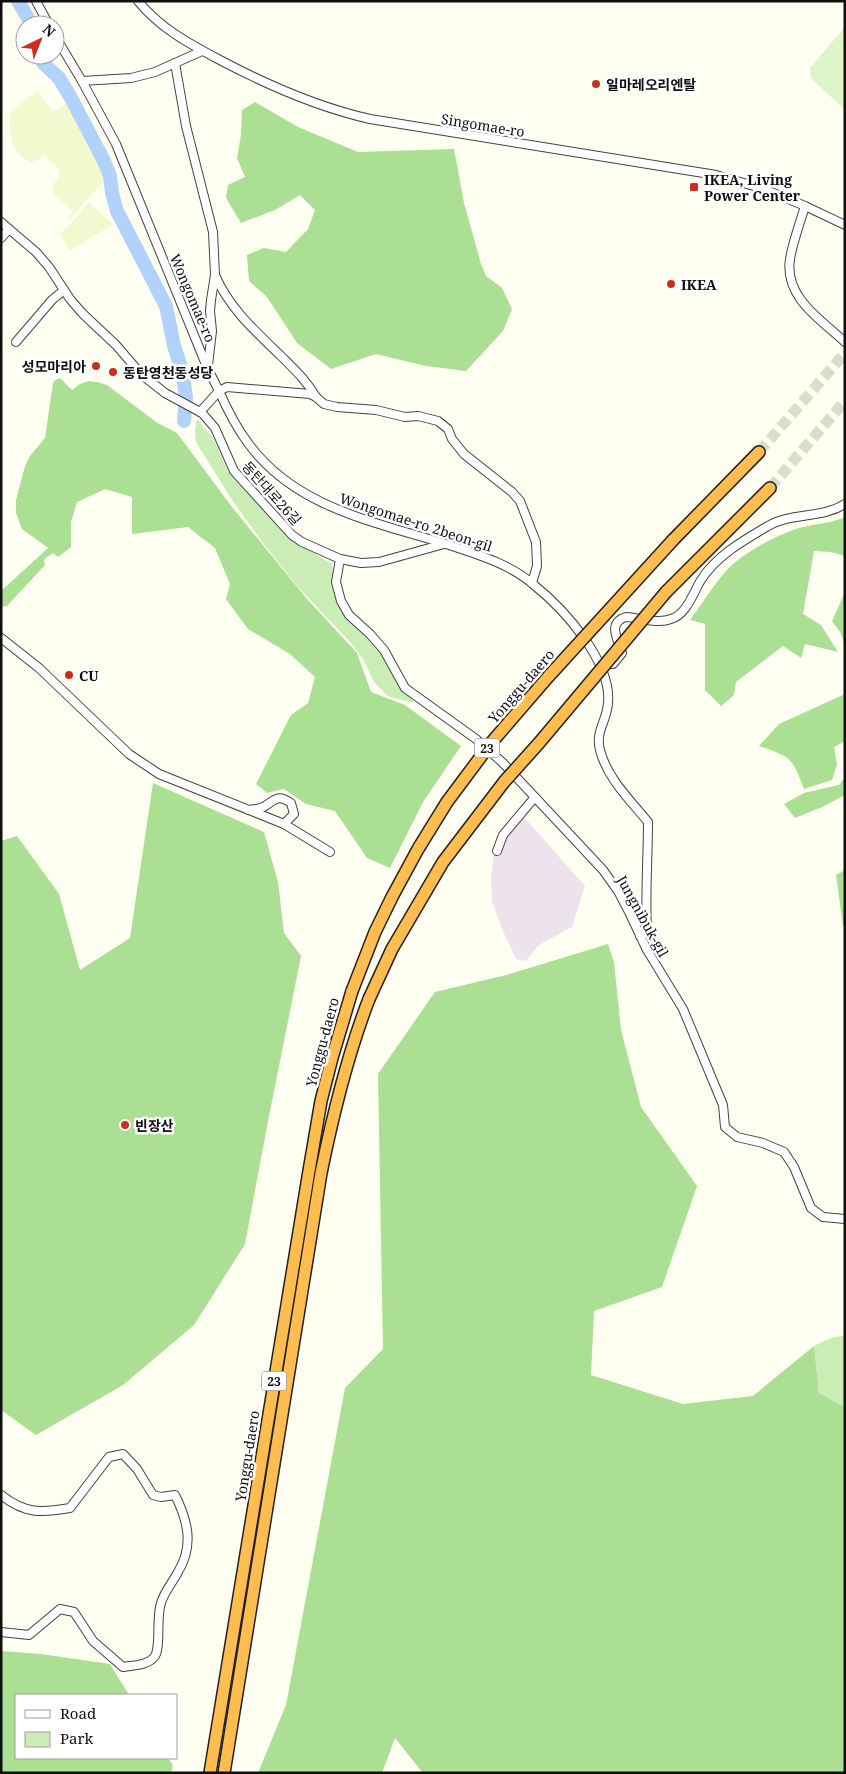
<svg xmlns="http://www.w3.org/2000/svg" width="846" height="1774" viewBox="0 0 846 1774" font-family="'Noto Serif','Noto Sans KR',serif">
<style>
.industrial{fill:#eee3ed}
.farmland{fill:#f4f8ce}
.green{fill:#caedb6}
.forest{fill:#aadf94}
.pitch{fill:#def4c9}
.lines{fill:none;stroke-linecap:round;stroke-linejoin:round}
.river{stroke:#b1d3fb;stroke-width:14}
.highway-tunnel{stroke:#dbdbcf;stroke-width:11;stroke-dasharray:11 5.5;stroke-linecap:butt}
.minor-casing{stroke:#424242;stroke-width:10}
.highway-casing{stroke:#202020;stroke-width:14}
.minor{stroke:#fff;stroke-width:8}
.highway{stroke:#ffbc4f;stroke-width:11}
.highway-bridge-casing{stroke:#202020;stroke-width:14;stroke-linecap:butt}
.highway-bridge{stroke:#ffbc4f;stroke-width:11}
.poi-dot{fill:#cb2f1b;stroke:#fff;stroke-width:2}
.labels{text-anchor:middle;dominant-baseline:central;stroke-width:5;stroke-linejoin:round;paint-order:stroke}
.shield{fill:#fff;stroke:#575757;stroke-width:1}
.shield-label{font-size:12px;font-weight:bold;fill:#0f0f0f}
.poi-label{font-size:14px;font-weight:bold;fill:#0f0f0f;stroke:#fff;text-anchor:start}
.street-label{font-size:14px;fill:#0f0f0f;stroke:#fff}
</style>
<rect width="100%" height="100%" fill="#fffff1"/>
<!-- industrial -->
<path class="industrial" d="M522,815L585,886L572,927L539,945L526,961L516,959L503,931L492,902L491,878L496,837Z"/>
<!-- farmland -->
<g class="farmland">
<path d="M38,91L53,112L69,101L83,128L105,181L86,200L70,220L67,218L73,211L54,194L52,186L58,178L60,170L44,155L38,160L31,162L21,157L13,145L9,125L11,112L28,97Z"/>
<path d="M89,202L113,224L70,251L59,234L71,224Z"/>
</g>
<!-- green -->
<g class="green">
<path d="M197,419L213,438L228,471L282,530L300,545L332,564L333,578L350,619L376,646L395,677L415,703L389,697L374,682L363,659L352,644L298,587L263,543L230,497L196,442L195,429Z"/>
<path d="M845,1335V1407L819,1393L814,1346L828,1339Z"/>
</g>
<!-- forest -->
<g class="forest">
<path d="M255,102L298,127L358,152L454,149L464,203L481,264L486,276L502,288L512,309L503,331L466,371L426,366L376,354L331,369L297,343L267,297L249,281L247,255L264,248L286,252L308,229L315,210L300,195L275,210L241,223L226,198L228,185L245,177L237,158L241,135L242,110Z"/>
<path d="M60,378L72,390L80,384L89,381L97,382L107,385L156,422L177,433L232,507L307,599L357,653L371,692L405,705L461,746L423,802L390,868L367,858L335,811L306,804L284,789L267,793L256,784L291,715L308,703L315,677L290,654L248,629L226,599L230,584L215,548L188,527L132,534V497L105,489L77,502L71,522V547L58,557L53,553L48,556L44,560L45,565L7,606L1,607V591L48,548L22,529L16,513V500L25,466L30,456L45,438L53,383L54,381Z"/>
<path d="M845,517V556L831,552L814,551L803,614L821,625L838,652L805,644L801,658L783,646L736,682L734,695L721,706L705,690V624L690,620C703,603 721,572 738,560C755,547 776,536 796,529C812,524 829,524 845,517Z"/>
<path d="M845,592V644L840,632L832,621Z"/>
<path d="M845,694V741L834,747L837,764L832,780L804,789C792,757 791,757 759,746L779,724Z"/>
<path d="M845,778V795L822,807L795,818L784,804L804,793L839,785Z"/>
<path d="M153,783L264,832L278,882L284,933L301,956L268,1121L245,1244L194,1325L123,1385L36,1435L1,1410V841L17,836L59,894L80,970L130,938Z"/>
<path d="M845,870V926H843L836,875Z"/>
<path d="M608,944L614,962L621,1030L641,1107L697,1186L662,1287L594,1311L591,1375L683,1404L753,1396L814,1346L819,1393L845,1407V1773H423L395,1738L382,1773H258L286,1705L345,1388L383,1349L378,1074L435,992L506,975Z"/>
<path d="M1,1651L41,1654L110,1664L129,1695H16V1758H168L173,1765L171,1773H1Z"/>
</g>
<!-- pitch -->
<path class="pitch" d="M845,27V110L811,78L810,68Z"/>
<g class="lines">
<!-- river -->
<g class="river">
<path d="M18,1L32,25"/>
<path d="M42,55L43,63L59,78L70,96L104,161L110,176L112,193L117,211L166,306L174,346L182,370L186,397L184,421"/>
</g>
<!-- highway-tunnel -->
<g class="highway-tunnel">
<path d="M759,452L845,353"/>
<path d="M770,488L845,401"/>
</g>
<defs>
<g id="minor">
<path d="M36,1L49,25"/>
<path d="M138,1C160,28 188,43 218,59C267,85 317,107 370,119L716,175L764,189L805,206L845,225"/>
<path d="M55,36L82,81L116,144L207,367L219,391L227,387L310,394L316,397L324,404L337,407L376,410L405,417L418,416L438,421L448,429L452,439L464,454L512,492L520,501L536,542L537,566L532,583"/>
<path d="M175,63L186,126L213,232L215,275L211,300L210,311L212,331L208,365"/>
<path d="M82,81L131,78L155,72L202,51"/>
<path d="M805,206C800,223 793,241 790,259C784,297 820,319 845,342"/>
<path d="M1,222L9,229"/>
<path d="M1,238L9,229L36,252L49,267L70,299L83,314L116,345L141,374L165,393L202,413L215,428L234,471L292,535L302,542L340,559L361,563L379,562L444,544"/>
<path d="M215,275C229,308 256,332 281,356C294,369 307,381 316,397"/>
<path d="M16,342L52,300L64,290"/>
<path d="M200,412L219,391C227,409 236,427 248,443C296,509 377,522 449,545C479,555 510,564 534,585C564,609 612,662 608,703C607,721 595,731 600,750C607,778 630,800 648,822C648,858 645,894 647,931L640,936"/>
<path d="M340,559L336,582L341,601L349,615L370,634L384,650L405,688L476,739L503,763L603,870L618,891L630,914L647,950L683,1009L723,1105L725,1127L737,1137L763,1143L784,1152L794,1167L811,1208L823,1217L845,1219"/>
<path d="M1,638L39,668L129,754L159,774L284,824L330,852"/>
<path d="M603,664H613L622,653C619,641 606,623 626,617C640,618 658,624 671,619C687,614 693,593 701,580C716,556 744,540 768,526C792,512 821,519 845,504"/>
<path d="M249,810C254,809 261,809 265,806C276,799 278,794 291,803L294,814L284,824"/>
<path d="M497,851L503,835L535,797"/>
<path d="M1,1495C25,1514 41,1513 70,1508L109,1457L123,1454L137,1469L153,1495L161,1497L175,1495C188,1521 194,1546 178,1572C173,1582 164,1592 161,1603C156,1617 161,1646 155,1656C148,1666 133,1665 123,1667L93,1641L74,1612L60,1609L29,1635L1,1632"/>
</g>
<g id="highway">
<path d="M673,540L759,452"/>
<path d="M666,592L770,488"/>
<path d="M210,1773L309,1171L321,1101L332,1058L352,991"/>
<path d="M224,1773L321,1173C333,1114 347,1056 369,999"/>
</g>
</defs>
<!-- minor casing -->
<use href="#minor" class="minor-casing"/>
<!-- highway casing -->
<use href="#highway" class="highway-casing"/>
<!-- minor -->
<use href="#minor" class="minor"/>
<!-- highway -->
<use href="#highway" class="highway"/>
<defs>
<g id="highway-bridge">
<path d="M352,991L375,932L392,897L418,849L447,802L491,743L548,677L673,540"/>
<path d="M369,999L392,949L443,862L504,782L539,743L666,592"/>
</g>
</defs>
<!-- highway-bridge casing -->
<use href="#highway-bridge" class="highway-bridge-casing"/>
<!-- highway-bridge -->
<use href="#highway-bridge" class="highway-bridge"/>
</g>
<!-- markers -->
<g class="poi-dot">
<circle cx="596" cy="84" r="5"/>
<rect x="689" y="182" width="10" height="10" rx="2.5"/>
<circle cx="671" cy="284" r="5"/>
<circle cx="96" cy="366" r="5"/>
<circle cx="113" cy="372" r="5"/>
<circle cx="69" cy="675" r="5"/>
<circle cx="125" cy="1125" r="5"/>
</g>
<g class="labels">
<!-- shield labels -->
<g class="shield">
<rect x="474.5" y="738.5" width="25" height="19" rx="4"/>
<rect x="261.5" y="1371.5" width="25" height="19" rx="4"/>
</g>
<g class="shield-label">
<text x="487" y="748">23</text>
<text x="274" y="1381">23</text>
</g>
<!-- poi labels -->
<g class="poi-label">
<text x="606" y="84">일마레오리엔탈</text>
<text x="704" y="179">IKEA, Living<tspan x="704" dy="16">Power Center</tspan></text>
<text x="681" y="284">IKEA</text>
<text x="86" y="366" text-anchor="end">성모마리아</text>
<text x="123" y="372">동탄영천동성당</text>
<text x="79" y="675">CU</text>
<text x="135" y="1125">빈장산</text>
</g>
<!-- street labels -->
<g class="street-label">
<text transform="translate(483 125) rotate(9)">Singomae-ro</text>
<text transform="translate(193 298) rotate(67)">Wongomae-ro</text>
<text transform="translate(272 493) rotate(48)">동탄대로26길</text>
<text transform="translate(416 522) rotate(18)">Wongomae-ro 2beon-gil</text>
<text transform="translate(521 686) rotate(-49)">Yonggu-daero</text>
<text transform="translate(643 916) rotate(61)">Jungnibuk-gil</text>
<text transform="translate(322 1042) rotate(-75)">Yonggu-daero</text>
<text transform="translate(247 1456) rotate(-81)">Yonggu-daero</text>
</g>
</g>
<!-- border -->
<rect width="846" height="1774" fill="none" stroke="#0f0f0f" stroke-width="5"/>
<!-- legend -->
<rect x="15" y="1694" width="162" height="65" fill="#ffffff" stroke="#9f9f9f"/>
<rect x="25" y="1710" width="25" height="8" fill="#ffffff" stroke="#9f9f9f"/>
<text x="60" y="1719" font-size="15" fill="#0f0f0f">Road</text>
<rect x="25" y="1732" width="25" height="15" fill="#caedb6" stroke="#9f9f9f"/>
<text x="60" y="1744" font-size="15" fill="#0f0f0f">Park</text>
<!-- north arrow -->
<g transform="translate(40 40) rotate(43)"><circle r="24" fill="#ffffff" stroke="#9f9f9f"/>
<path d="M0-4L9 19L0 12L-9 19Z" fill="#cb2f1b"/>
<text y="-8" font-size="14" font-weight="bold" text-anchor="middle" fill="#0f0f0f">N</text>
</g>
</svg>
